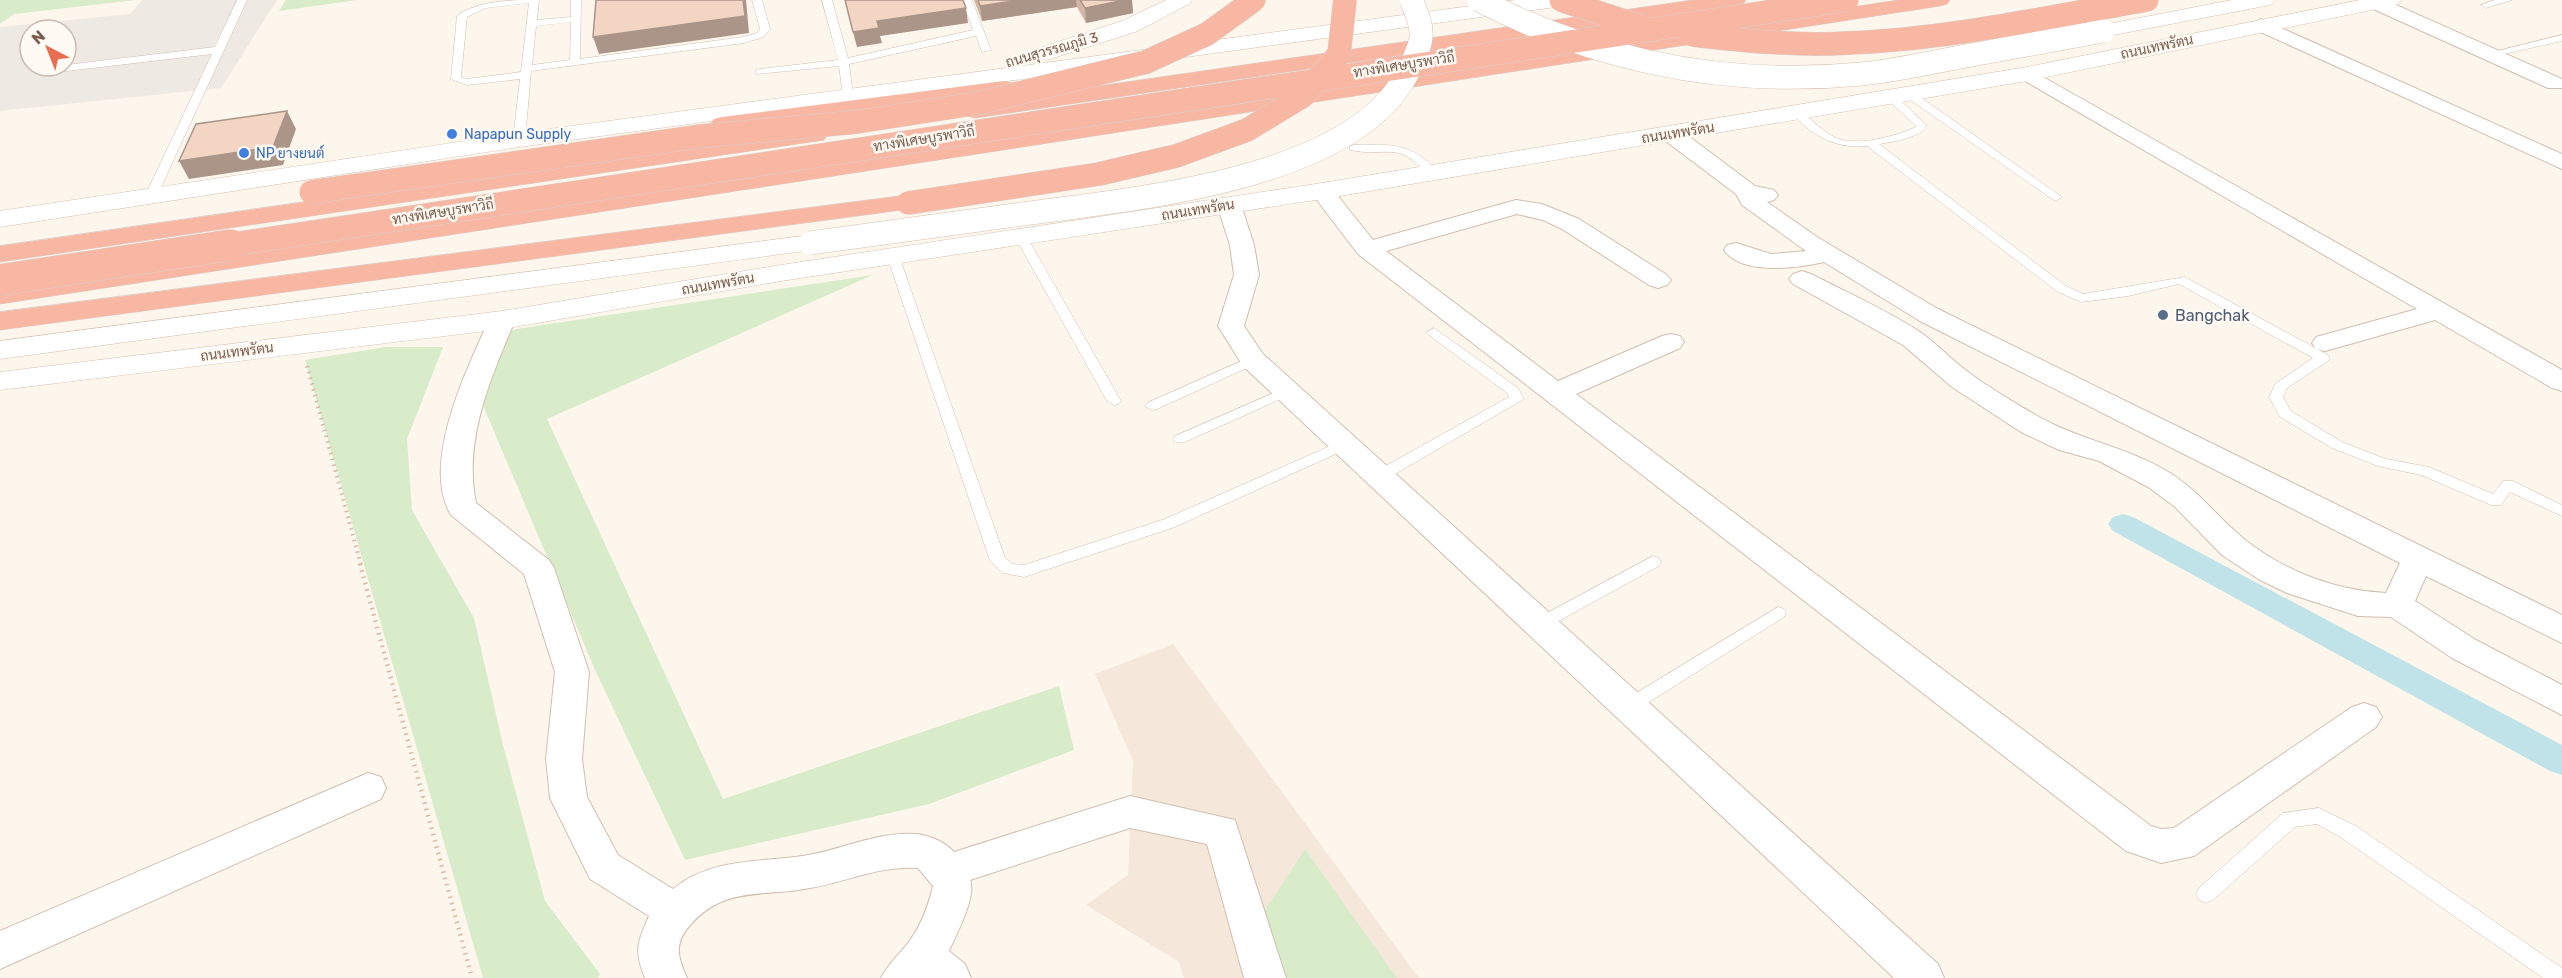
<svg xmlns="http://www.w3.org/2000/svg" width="2562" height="978" viewBox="0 0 2562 978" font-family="Rubik,Sarabun,sans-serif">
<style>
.residential{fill:#f5e8da}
.industrial{fill:#efe9e4;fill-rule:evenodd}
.green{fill:#d8ecc9}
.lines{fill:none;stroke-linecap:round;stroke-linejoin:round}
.canal{fill:#bfe3e8;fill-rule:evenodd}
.lane-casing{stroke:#d1beb0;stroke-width:1}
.street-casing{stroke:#d1beb0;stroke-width:2}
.secondary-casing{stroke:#d6c0b0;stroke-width:1}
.highway-casing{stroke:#dad1cd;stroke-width:1}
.path-far1{stroke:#d9b8a5;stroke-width:4;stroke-dasharray:1.5 4.5;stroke-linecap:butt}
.path{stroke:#d9b8a5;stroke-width:4.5;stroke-dasharray:1.5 5;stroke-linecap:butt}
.lane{fill:#fff;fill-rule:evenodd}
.street{fill:#fff;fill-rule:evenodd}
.secondary{fill:#fff;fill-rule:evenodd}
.highway{fill:#f7b7a3;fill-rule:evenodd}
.secondary-bridge-casing{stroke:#d6c0b0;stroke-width:24;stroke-linecap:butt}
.highway-bridge-far1-casing{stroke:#dad1cd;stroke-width:24;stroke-linecap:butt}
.highway-bridge-casing{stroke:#dad1cd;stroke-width:32;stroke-linecap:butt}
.secondary-bridge{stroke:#fff;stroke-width:23}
.highway-bridge-far1{stroke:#f7b7a3;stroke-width:23}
.highway-bridge{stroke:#f7b7a3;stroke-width:31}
.wall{fill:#d1b7a8}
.shaded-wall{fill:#aa9588}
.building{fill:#f3d5c3;stroke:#aa9588;stroke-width:1.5}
.shop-dot{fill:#3f7fe0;stroke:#fffaf3;stroke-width:2}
.service-dot{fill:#5c6f8a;stroke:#fffaf3;stroke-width:2}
.labels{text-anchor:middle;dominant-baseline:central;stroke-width:5;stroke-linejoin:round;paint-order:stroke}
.far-street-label{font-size:14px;fill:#7a5c4d;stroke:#fffaf3}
.far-shop-label{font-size:14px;fill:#366cbe;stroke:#fffaf3;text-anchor:start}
.service-label{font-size:16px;fill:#4e5e75;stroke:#fffaf3;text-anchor:start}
</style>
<rect width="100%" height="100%" fill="#fdf6ec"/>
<!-- residential -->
<path class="residential" d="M1173,644L1419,978H1184L1179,962L1086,905L1128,875L1133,761L1095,674Z"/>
<!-- industrial -->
<path class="industrial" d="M142,0H277L221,88L0,111V27L130,14ZM30,30H66V66H30Z"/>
<!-- green -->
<g class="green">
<path d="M0,0H136L14,14L0,24Z"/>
<path d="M286,0H357L279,11Z"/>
<path d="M873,275L547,419L723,799L1059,686L1074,750L929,804L685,860L595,670L479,396L510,330Z"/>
<path d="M386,347H443L407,439L412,510L474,618L503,745L545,901L600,974L598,978H483L305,360Z"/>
<path d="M1305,849L1397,978H1253L1248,936Z"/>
</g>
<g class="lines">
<!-- canal -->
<path class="canal" d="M2123,514L2133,517L2562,745V775L2550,771L2113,531L2108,524L2113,517Z"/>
<defs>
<g id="lane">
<path d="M237,0H247L157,196L151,199L147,198L145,196L212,54L58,72L53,69L58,66L215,47Z"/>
<path d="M539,0L537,20L571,17V0H581L580,59L743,37L757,33L760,29L752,0H762L770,29L763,37L744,43L531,71L525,140L519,143L513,140L520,79L467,85L451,79L457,16C477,0 513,0 539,0ZM529,3L521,72L467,79L461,77L467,17L486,8ZM571,22L570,60L532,65L536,26Z"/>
<path d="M822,0H832L848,58L973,30L962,0H972L991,50L982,52L976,36L849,64L853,95L848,98L843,95L839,66L756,74V70L760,69L838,60Z"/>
<path d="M2495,0H2512L2486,8L2481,5Z"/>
<path d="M2562,35V41L2490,57L2485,54Z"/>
<path d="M1905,92H1913L2062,197L2056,201L2052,199L1905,96Z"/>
<path d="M1887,95H1895L1927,126C1917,139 1895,141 1879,144L2066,286L2083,294L2185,277L2328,355L2330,358L2328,361L2287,388L2283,397L2291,411L2342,442L2386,459L2429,467L2493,494L2503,481H2513L2562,505V516L2510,492L2501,505H2491L2421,475L2378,466L2332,448L2280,417L2269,397L2276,383L2313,358L2179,284L2128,296L2081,302L2058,292L1867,146C1836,149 1812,136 1792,113L1801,111C1812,120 1825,134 1839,139C1861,146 1894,136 1914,128L1916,126L1887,99Z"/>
<path d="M1354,145C1390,145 1413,141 1437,173L1435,175H1427C1398,139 1387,158 1350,150V146Z"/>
<path d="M1021,233L1027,237L1121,401L1119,404L1114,405L1107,401L1015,237Z"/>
<path d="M893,252L899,256L1005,558L1013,564L1024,565L1165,519L1339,442L1344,440L1351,445L1349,448L1175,527L1024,577L1003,573L990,561L887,256Z"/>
<path d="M1434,328L1518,388L1524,399L1383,481H1373L1371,477L1373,473L1509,397L1507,393L1429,335L1427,332Z"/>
<path d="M1253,356L1260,360L1258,363L1157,409L1152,410L1145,406L1147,403Z"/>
<path d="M1285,388L1292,392L1290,395L1185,442H1175L1173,439L1175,436Z"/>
<path d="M1653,556L1659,558L1661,562L1659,566L1546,628H1534L1532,624L1534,620Z"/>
<path d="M1778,607L1784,609L1786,613L1784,617L1635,711L1629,713L1623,711L1620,706L1623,701Z"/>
<path d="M2319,808L2356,826L2562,968V978H2543L2342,838L2317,824L2295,827L2213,900L2206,903L2199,900L2196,894L2199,888L2283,813Z"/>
</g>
<g id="street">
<path d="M2369,0H2385L2562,79V88H2548L2369,7L2367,3Z"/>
<path d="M2261,19L2562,154V169L2254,29L2251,25Z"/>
<path d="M2027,68L2562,370V391L2552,388L2435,320L2325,351L2316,349L2312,343L2316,337L2417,309L2020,78L2017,74L2020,70Z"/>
<path d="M1671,127L1679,129L1755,186L1774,190L1778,195L1774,200L1767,202L1817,237L1938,309L2562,615V643L2426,576L2415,601L2476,640L2562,685V715L2452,658L2391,617L2358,616L2287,593L2260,580L2222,555L2174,506L2148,487L2099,461L2059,450L2021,432L1952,387L1903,345L1793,284L1789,279L1793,274L1802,271L1811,274C1846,292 1891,312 1923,334C1940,347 1954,362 1972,375C1993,390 2018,405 2041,418C2083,441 2128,447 2170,473C2199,491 2218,518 2244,539C2284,571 2336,591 2386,593L2400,563L1920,321L1824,262C1798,268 1742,276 1724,250L1727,245L1736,243L1771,254L1806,251L1742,205L1736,194L1663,139L1660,134L1663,129Z"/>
<path d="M1322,184L1330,186L1373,240L1516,200L1542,204L1579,219L1667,275L1671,280L1667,285L1658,288L1649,285L1562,229L1543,220L1517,214L1386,251L1558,381L1662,336L1671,334L1680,336L1684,342L1680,348L1576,394L2151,826L2161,829L2174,828L2352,707L2364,703L2376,707L2382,717L2376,727L2194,856L2161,863L2126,851L1358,254L1310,191L1314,186Z"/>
<path d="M1229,198L1237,200L1241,205L1254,245L1259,275L1244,326L1263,354L1938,964L1944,978H1894L1243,366L1218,326L1234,275L1230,245L1217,205L1221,200Z"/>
<path d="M502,312L511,314L515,320C491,378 463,439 476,503L549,560L554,568L589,672L582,759L587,797L618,855L673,889C715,855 765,864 814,854C847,847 882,831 917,834C931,836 945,842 954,852L1130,796L1235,820L1286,978H1244L1207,844L1130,828L970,880C977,896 956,935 949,951L965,964L971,978H881C888,964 898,956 908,943C921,926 928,907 933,886L918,868C881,865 846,882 810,888C765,897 725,886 691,924C674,943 677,956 687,978H645C634,951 637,943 649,916L590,879L550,798L546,759L555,672L524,574L451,515C420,464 467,369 489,320L493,314Z"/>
<path d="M368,773L381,777L386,788L381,799L0,969V931Z"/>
</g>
<g id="secondary">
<path d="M1166,0H1192L1189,4L1138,31L1047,60L1039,58L1036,53L1039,48L1122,21Z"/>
<path d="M1516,0H1573L1570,4L1563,6L519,147L0,227V211L519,133Z"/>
<path d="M2232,0H2275L2272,4L2265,6L2103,37L2095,36L2092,31L2095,26L2103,25Z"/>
<path d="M2360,0H2401L2398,4L2391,6L2027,81L1322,199L781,281L502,329L0,390V372L502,311L781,265L1322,183L2027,67Z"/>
<path d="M810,235L819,237L823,243L819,249L0,359V341Z"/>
</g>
<g id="highway">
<path d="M1693,0H1746L1743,4L1736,6L975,118L967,116L963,111L967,106L975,104Z"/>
<path d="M1899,0H1950L1947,4L1940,6L0,304V288Z"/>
<path d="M1004,81L1012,83L1015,88L1012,93L722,131L714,129L710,124L714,119L722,117Z"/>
<path d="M815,128L824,130L827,135L824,140L0,262V246Z"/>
<path d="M908,195L917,198L921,203L917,208L0,330V312Z"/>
</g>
</defs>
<!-- lane casing -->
<use href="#lane" class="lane-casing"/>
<!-- street casing -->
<use href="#street" class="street-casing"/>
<!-- secondary casing -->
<use href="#secondary" class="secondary-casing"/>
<!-- highway casing -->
<use href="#highway" class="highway-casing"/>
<!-- path-far1 -->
<path class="path-far1" d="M307,366L361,565"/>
<!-- path -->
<path class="path" d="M360,564L472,978"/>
<!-- lane -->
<use href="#lane" class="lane"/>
<!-- street -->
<use href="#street" class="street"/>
<!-- secondary -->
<use href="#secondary" class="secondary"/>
<!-- highway -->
<use href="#highway" class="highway"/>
<defs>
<g id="secondary-bridge">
<path d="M1479,0C1599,62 1727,87 1861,74C1893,71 1924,64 1955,58C2005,49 2054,40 2103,31"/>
<path d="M810,243C876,234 942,225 1008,216C1119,200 1352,184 1408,72C1424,39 1426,33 1411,0"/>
</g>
<g id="highway-bridge-far1">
<path d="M1561,0L1639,26"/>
<path d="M1693,35C1745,41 1796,46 1848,43C1949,39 2048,17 2147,0"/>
<path d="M311,192L702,136L857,122L979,103L1146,62L1207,34L1254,0"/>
<path d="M908,203L1099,174L1176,156L1247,130L1303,96L1339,54L1345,0"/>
<path d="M221,246L1847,0"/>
</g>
<path id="highway-bridge" d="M0,280L231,245"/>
</defs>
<!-- secondary-bridge casing -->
<use href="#secondary-bridge" class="secondary-bridge-casing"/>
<!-- highway-bridge-far1 casing -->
<use href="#highway-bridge-far1" class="highway-bridge-far1-casing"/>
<!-- highway-bridge casing -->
<use href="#highway-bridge" class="highway-bridge-casing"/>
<!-- secondary-bridge -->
<use href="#secondary-bridge" class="secondary-bridge"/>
<!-- highway-bridge-far1 -->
<use href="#highway-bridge-far1" class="highway-bridge-far1"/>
<!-- highway-bridge -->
<use href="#highway-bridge" class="highway-bridge"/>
</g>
<!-- wall -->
<path class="wall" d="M974,0H1132L1133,13L1086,23L1077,7L982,21Z"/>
<!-- shaded-wall -->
<g class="shaded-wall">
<path d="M743,0H746L749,33L599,54L593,37Z"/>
<path d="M1020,0H1076L1077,7L982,21L980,6Z"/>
<path d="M1125,0H1132L1133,13L1086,23L1085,8Z"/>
<path d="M966,8L968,23L880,36L882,43L857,47L853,32L877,21Z"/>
<path d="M287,111L296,129L283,165L189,179L179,161Z"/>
</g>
<!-- building -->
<g class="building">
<path d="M596,0H743L745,16L593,37Z"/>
<path d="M845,0H963L966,8L877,21L879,28L853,32Z"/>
<path d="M978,0H1020L980,6Z"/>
<path d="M1080,0H1125L1085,8Z"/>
<path d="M287,111L273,147L179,161L196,124Z"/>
</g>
<!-- markers -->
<g class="shop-dot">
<circle cx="452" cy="134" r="6"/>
<circle cx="244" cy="153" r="6"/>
</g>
<circle class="service-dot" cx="2163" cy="315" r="6"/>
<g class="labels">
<!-- far-street labels -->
<g class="far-street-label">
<text transform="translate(2157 47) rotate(-12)">ถนนเทพรัตน</text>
<text transform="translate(1052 50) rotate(-16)">ถนนสุวรรณภูมิ 3</text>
<text transform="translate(1404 65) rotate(-9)">ทางพิเศษบูรพาวิถี</text>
<text transform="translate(1678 133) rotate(-9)">ถนนเทพรัตน</text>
<text transform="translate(924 139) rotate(-9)">ทางพิเศษบูรพาวิถี</text>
<text transform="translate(1198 210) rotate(-9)">ถนนเทพรัตน</text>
<text transform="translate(443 212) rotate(-9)">ทางพิเศษบูรพาวิถี</text>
<text transform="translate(718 284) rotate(-10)">ถนนเทพรัตน</text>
<text transform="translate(237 352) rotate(-7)">ถนนเทพรัตน</text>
</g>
<!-- far-shop labels -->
<g class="far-shop-label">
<text x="464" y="134">Napapun Supply</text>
<text x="256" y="153">NP ยางยนต์</text>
</g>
<!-- service labels -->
<g class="service-label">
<text x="2175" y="315">Bangchak</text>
</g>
</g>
<!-- north arrow -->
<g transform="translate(48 48) rotate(318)"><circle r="28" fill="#fffaf3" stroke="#cabbb1" stroke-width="1.5"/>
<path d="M0-4.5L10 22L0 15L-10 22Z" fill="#e76f51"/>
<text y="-9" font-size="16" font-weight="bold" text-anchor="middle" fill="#7a5c4d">N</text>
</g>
</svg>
